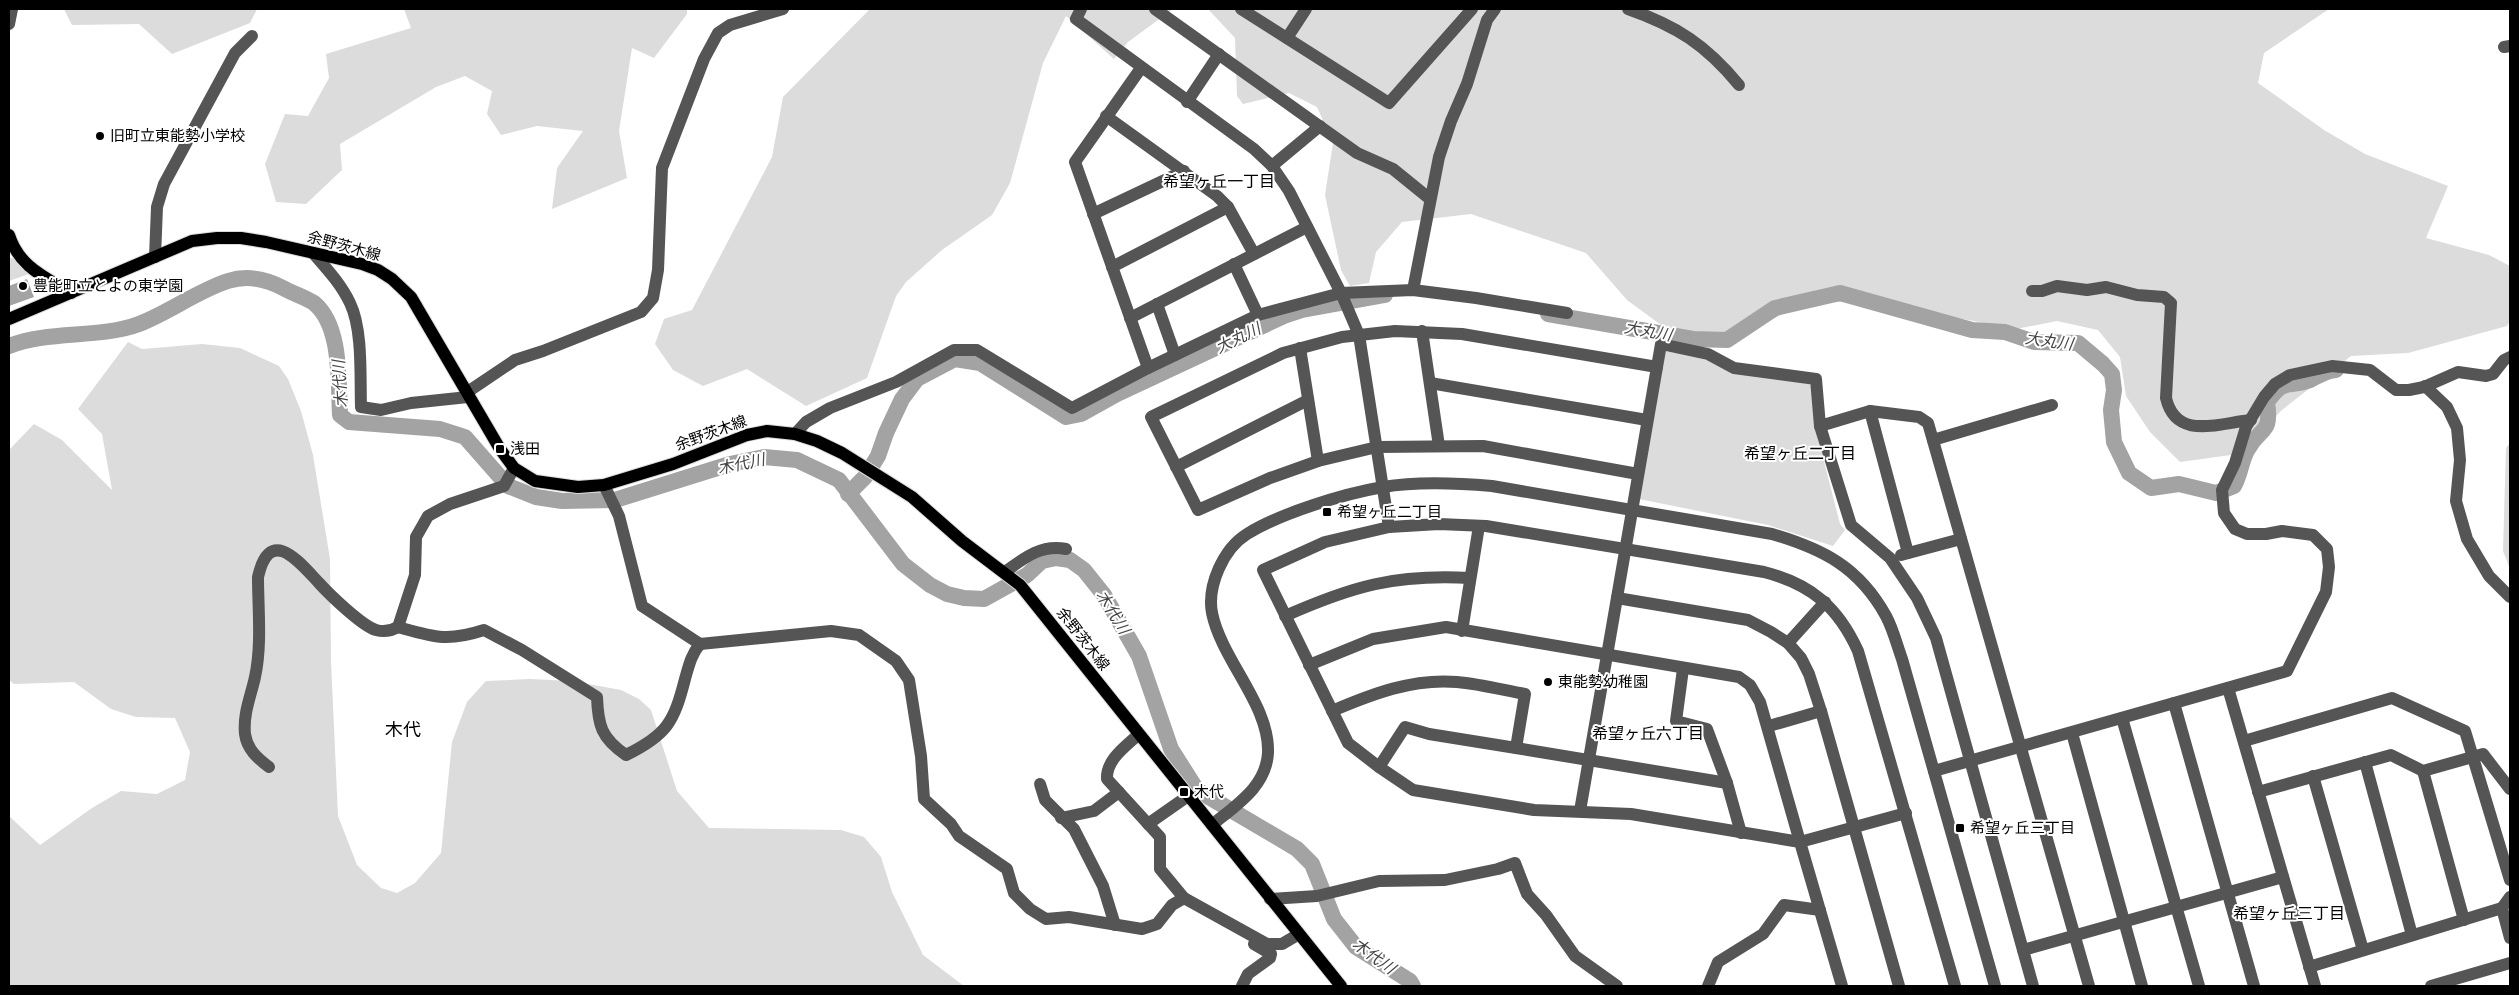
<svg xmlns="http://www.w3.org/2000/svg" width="2519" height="995" viewBox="0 0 2519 995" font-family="Raleway,'Noto Sans JP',sans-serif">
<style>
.green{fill:#dcdcdc}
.water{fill:#a3a3a3}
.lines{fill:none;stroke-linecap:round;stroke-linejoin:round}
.river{stroke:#a3a3a3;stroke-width:16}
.major-casing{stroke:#dbdbdb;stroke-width:14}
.minor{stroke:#555;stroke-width:12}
.major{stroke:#000;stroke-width:12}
.poi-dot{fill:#000;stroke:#fff;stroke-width:2}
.labels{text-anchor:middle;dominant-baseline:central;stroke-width:4;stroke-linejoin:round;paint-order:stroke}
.poi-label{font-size:15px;fill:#000;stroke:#fff;text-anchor:start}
.street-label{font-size:15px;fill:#000;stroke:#fff}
.neighbourhood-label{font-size:16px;fill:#000;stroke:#fff}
.water-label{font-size:16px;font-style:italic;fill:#444;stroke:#fff}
.quarter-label{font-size:18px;fill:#000;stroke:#fff}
</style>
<rect width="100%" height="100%" fill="#fff"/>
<!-- green -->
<g class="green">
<path d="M64,9H257L250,23L172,54L139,24L72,25Z"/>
<path d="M404,9H687V14L654,58L632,48L619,131L627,178L552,209L557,168L583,131L537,126L501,135L487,114L492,91L465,76L436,87L340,144L342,170L306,204L276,202L265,164L285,114L308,116L329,78L326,54L411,28Z"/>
<path d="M870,9H1173L1128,42L1114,59L1066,16L1043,63L1010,183L992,215L942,250L906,282L896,296L867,378L806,406L747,369L703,386L673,370L655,344L664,319L692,310L772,157L783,97Z"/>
<path d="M1208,9H2329L2264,53L2258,83L2324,130L2365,154L2448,186L2426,238L2489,255L2510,266V321L2507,326L2408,353L2351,356L2282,410L2238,454L2180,462L2150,432L2126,396L2120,357L2098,330L2057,321L2016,329L1915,310L1852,301L1808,304L1695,350L1627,300L1586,253L1471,214L1402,222L1376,252L1369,283L1350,286L1341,270L1325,195L1333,143L1317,107L1289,93L1243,104L1237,96L1235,38Z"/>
<path d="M9,258H13L29,274L9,281Z"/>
<path d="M128,342L142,349L202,344L240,348L279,366L288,379L301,411L313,455L330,559L331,661L338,816L357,865L381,888L397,893L415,883L441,853L452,742L467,702L486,681L530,679L572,681L621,690L639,699L651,710L677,791L709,828L841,830L864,837L881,857L892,892L923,955L964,986H9V816L40,845L92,808L121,791L157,794L185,780L190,752L175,718L136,717L111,709L74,682L14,684L9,680V450L34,424L62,440L112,490L102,434L78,409Z"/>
<path d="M1663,351L1706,357L1808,382L1812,387L1818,438L1840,524L1845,530L1833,546L1768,525L1639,499Z"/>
<path d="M2510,443V569L2503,551L2506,448Z"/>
</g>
<!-- water -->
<path class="water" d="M27,279L34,297L9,306V286Z"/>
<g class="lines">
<!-- river -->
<g class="river">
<path d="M1548,314L1693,339L1727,340L1775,308L1840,293L1972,330L2005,332L2034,342L2078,343L2103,364L2112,374L2114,390L2111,410L2114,442L2129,473L2151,488L2179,484L2216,493L2234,486C2241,474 2241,460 2248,449C2261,426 2272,435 2267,402C2286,376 2288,389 2310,380C2320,375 2325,371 2336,370"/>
<path d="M9,346C49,330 99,339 139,324C170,312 197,291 228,281C247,275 266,279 283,288C292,293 305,297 314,303C342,326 338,382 340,415L349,422L440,429L465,437L508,486L536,497L562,501L615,500L730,464L764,457L797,460L839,480L903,564L930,585L947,594L964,598L984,599L1027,575L1042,561L1056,558L1070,560L1084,570L1104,595L1139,656L1171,749L1197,790L1297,849L1312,864L1334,919L1356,947L1410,981L1413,986"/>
<path d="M848,494L865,477L878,456L886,433L902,399L917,379L955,359L980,363L1066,417L1081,414L1117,394L1284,316L1302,310L1385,295"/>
</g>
<defs>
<g id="major">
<path d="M9,235C19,267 45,277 71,293"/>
<path d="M9,319L192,241L217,238H241L266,242L362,264L378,270L392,279L411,297L500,449L514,468L535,481L578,487L604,485L673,464L747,435L767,431L795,434L817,441L842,453L912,497L962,541L1020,585L1341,986"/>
</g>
</defs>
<!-- major casing -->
<use href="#major" class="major-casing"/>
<!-- minor -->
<g class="minor">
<path d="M1081,9L1076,19L1254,149L1272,166L1289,191L1341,293L1359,335L1389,527"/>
<path d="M1155,9L1357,153L1393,169L1430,199"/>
<path d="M1241,9L1389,103L1472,9"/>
<path d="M1628,9C1677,26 1706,45 1739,85"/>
<path d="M9,24L12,9"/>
<path d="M1287,38L1306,9"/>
<path d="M2504,47L2510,46"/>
<path d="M1141,68L1075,162L1148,368"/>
<path d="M1187,102L1219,54"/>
<path d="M1106,116L1217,196L1228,207L1254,254"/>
<path d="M1272,166L1320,126"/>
<path d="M1093,214L1184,171"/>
<path d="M313,253C327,269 341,284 350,303C363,330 360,377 361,407L381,410L411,403L468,397"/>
<path d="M155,257L157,207L164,184L235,53L252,36"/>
<path d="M1234,264L1258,315"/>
<path d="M1112,267L1228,207"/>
<path d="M1413,290L1439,157L1451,121L1467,84L1487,20L1495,9"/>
<path d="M2032,291H2042L2057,286L2087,290L2106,287L2137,295L2164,297L2171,303L2166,398C2176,441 2219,423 2251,420"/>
<path d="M1157,304L1175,355"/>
<path d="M1130,318L1307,227"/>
<path d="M1422,331L1439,446"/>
<path d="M1300,348L1318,461"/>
<path d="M1430,383L1647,420"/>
<path d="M2425,386L2447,407L2457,428L2460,460L2456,501L2467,539L2489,576L2510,597"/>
<path d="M466,393L515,360L543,351L641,312L653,298L658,270L662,168L704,59L718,33L730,25L783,9"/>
<path d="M1870,411L1908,553"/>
<path d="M1820,426L1851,525L1890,558L1917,598L1936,638L2033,986"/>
<path d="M795,434L806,422L830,408L896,382L954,350H977L1072,408L1148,368L1258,315L1341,293L1413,290L1476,298L1567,313"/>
<path d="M1933,440L2052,405"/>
<path d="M1176,467L1308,400"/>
<path d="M514,468L504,486L450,504L428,516L416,537L415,575L398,627C434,637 447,642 484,630L522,650L597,697C598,725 601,738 626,755C667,735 674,722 685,679C689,665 691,655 700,644"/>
<path d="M1638,474L1483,446L1377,447L1318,461L1270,478L1198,510L1151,417L1283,353L1342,337L1395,331L1462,334L1657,367"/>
<path d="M604,485L619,516L642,606L700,644L831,631L859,635L896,661L909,680L921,756L924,799L951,824L959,836L1007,869L1014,893L1030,909L1046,919L1069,917L1142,929L1157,924L1172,905L1184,898L1267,944H1282L1299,934"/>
<path d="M1901,555L1961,539"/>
<path d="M1005,572C1024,558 1041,544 1066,549"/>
<path d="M1617,598L1748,620L1771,632L1788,643L1801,658L1809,674L1821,711L1899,986"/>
<path d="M1285,616C1353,586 1395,574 1470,578"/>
<path d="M1462,631L1479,526"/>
<path d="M1788,643L1825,602"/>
<path d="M1309,665L1373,639L1446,627L1739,677L1750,685L1760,702L1800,842L1906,813"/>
<path d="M1683,669L1676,721L1707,729L1727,783"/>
<path d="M2228,688L2315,986"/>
<path d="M2174,703L2254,986"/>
<path d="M1332,711C1372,694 1413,678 1457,682C1480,684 1503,690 1525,694L1516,748L1429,734L1405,727L1379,767"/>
<path d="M2122,718L2199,986"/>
<path d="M1769,726L1821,711"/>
<path d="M2072,733L2142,986"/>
<path d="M1138,735C1125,747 1106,760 1107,779L1160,837V869L1184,898"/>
<path d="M2244,741L2392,698L2465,731L2510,880"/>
<path d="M1516,748L1727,783L1741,833"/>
<path d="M2365,762L2412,935"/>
<path d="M269,767C257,758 247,749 245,734C243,713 251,696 255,677C262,645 258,609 258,577C270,524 300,563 319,583C329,594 362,626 376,630C383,632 391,631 398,627"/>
<path d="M1934,771L2287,671L2326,592L2329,567L2327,549L2313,535L2282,531L2266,534H2247L2235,529L2224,513L2222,490L2235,463L2246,427L2264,397L2275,384L2290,375L2332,366L2370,370L2396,390H2409L2424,387L2458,372L2486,376L2493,374L2504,360L2510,357"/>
<path d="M2423,771L2464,920"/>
<path d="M2313,776L2363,950"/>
<path d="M1040,784L1045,800L1074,829L1103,886L1115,925"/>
<path d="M2258,792L2391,755L2423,771L2483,754L2510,789"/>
<path d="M1580,811L1661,344L1708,354L1734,368L1816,379L1820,426L1870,411L1919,417L1928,423L2089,986"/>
<path d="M1061,818L1094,811L1119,792"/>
<path d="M1148,824L1188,796"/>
<path d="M1212,825C1236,805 1266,787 1268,753C1270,705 1222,661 1212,613C1207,586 1223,549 1247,534C1281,513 1343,494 1383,487C1418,481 1457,483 1492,486L1772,534C1823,549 1859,567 1886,616C1893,629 1897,645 1902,659L1995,986"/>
<path d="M2510,897L2502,908L2510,938"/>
<path d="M1270,899L1317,896L1379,881L1445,880L1498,869L1515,863L1527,894L1546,915L1575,956L1617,986"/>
<path d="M2023,950L2283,877"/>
<path d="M2309,967L2502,908"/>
<path d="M1242,986L1248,974L1270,958L1271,954L1254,944"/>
<path d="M1708,986L1718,962L1763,934L1784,905L1820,910"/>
<path d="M1842,986L1800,842L1631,814L1534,810L1413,790L1379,767L1348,743L1263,570L1325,542L1389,527L1439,524L1486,526L1764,572C1811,584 1838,607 1858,651L1955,986"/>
<path d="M2431,986L2510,963"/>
</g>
<!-- major -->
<use href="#major" class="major"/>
</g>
<!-- markers -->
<g class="poi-dot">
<circle cx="100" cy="136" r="5"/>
<circle cx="23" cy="286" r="5"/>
<rect x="495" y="444" width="10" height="10" rx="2.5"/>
<rect x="1322" y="507" width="10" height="10" rx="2.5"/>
<circle cx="1548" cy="682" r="5"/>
<rect x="1179" y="787" width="10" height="10" rx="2.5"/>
<rect x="1955" y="823" width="10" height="10" rx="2.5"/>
</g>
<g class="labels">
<!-- poi labels -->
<g class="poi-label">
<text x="110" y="136">旧町立東能勢小学校</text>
<text x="33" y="286">豊能町立とよの東学園</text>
<text x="510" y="449">浅田</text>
<text x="1337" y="512">希望ヶ丘二丁目</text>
<text x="1558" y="682">東能勢幼稚園</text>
<text x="1194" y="792">木代</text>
<text x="1970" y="828">希望ヶ丘三丁目</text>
</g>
<!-- street labels -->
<g class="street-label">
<text transform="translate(344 246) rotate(15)">余野茨木線</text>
<text transform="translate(711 433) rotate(-20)">余野茨木線</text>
<text transform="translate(1083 639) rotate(52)">余野茨木線</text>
</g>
<!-- neighbourhood labels -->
<g class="neighbourhood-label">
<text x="1219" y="181">希望ヶ丘一丁目</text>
<text x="1800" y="453">希望ヶ丘二丁目</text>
<text x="1648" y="733">希望ヶ丘六丁目</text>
<text x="2289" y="913">希望ヶ丘三丁目</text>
</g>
<!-- water labels -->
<g class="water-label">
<text transform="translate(1648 331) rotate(10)">大丸川</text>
<text transform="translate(1238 338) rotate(-26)">大丸川</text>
<text transform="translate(2049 341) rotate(8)">大丸川</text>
<text transform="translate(340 384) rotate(-94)">木代川</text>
<text transform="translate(741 464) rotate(-12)">木代川</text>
<text transform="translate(1113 612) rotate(58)">木代川</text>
<text transform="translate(1374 956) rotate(36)">木代川</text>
</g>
<!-- quarter labels -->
<g class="quarter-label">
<text x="403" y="729">木代</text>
</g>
</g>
<!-- border -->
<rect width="2519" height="995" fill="none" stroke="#000000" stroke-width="20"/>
</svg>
